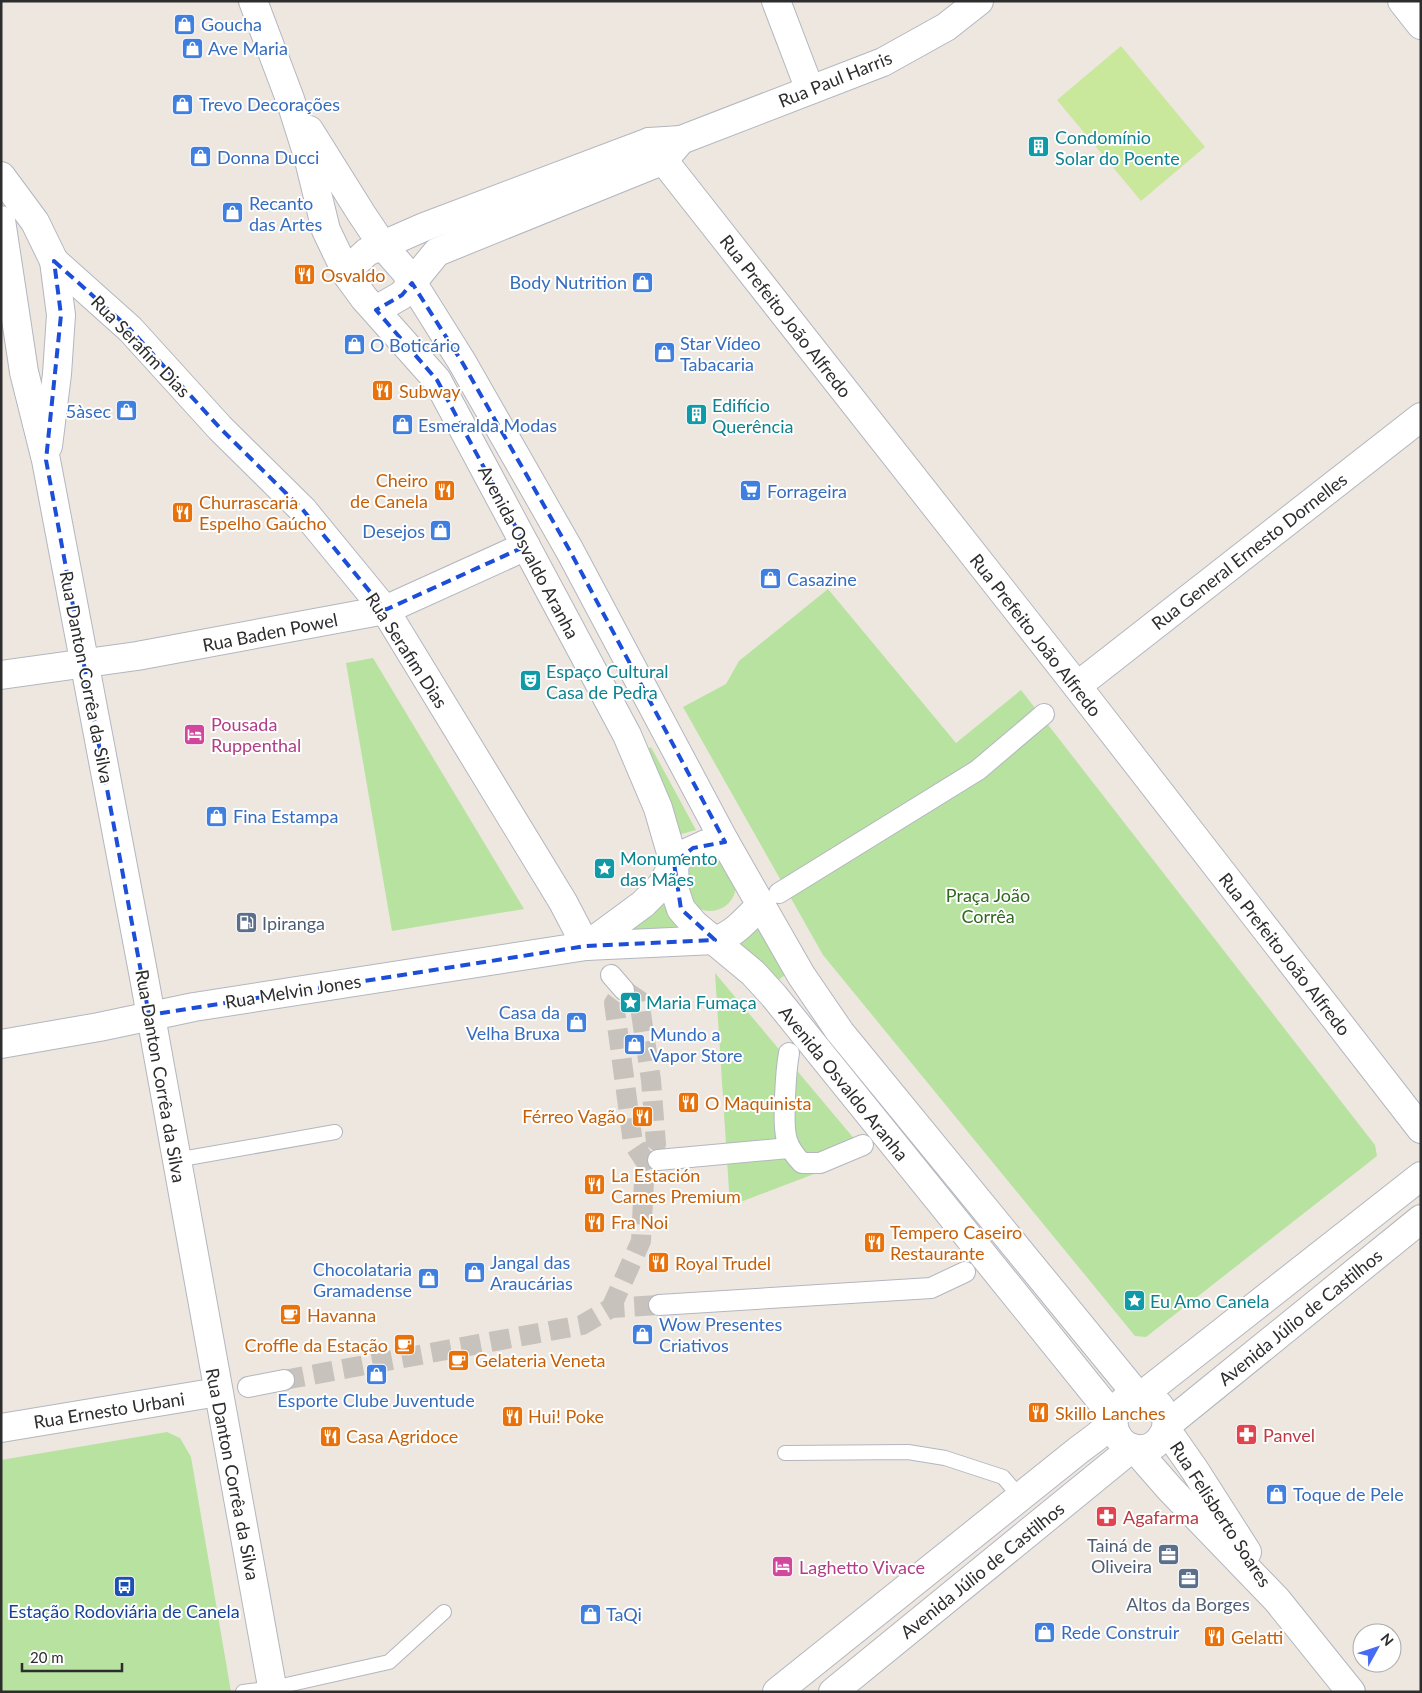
<svg xmlns="http://www.w3.org/2000/svg" width="1422" height="1693" viewBox="0 0 1422 1693" font-family="Lato,sans-serif">
<style>
.green{fill:#b7e29f}
.pitch{fill:#c9e89b}
.lines{fill:none;stroke-linecap:round;stroke-linejoin:round}
.pedestrian-tunnel{stroke:#c7c2bc;stroke-width:20;stroke-dasharray:20 10;stroke-linecap:butt}
.service-casing{stroke:#b3b6bf;stroke-width:16}
.pedestrian-casing{stroke:#b3b6bf;stroke-width:22}
.minor-casing{stroke:#b3b6bf;stroke-width:30}
.tertiary-casing{stroke:#b3b6bf;stroke-width:30}
.secondary-casing{stroke:#b3b6bf;stroke-width:30}
.service{stroke:#fff;stroke-width:14}
.pedestrian{stroke:#fff;stroke-width:20}
.minor{stroke:#fff;stroke-width:28}
.tertiary{stroke:#fff;stroke-width:28}
.secondary{stroke:#fff;stroke-width:28}
.marked{fill:none;stroke:#1d4ed8;stroke-width:4;stroke-dasharray:10 6;stroke-linejoin:round}
.labels{text-anchor:middle;dominant-baseline:central;stroke-width:4;stroke-linejoin:round;paint-order:stroke}
.shop-label{font-size:18px;fill:#366cbe;stroke:#fff;text-anchor:start}
.street-label{font-size:18px;fill:#2d2d2d;stroke:#fff}
.culture-label{font-size:18px;fill:#0d838f;stroke:#fff;text-anchor:start}
.food-label{font-size:18px;fill:#c56008;stroke:#fff;text-anchor:start}
.hotel-label{font-size:18px;fill:#b23c85;stroke:#fff;text-anchor:start}
.park-label{font-size:18px;fill:#2f691e;stroke:#fff}
.service-label{font-size:18px;fill:#4e5e75;stroke:#fff;text-anchor:start}
.health-label{font-size:18px;fill:#be3a42;stroke:#fff;text-anchor:start}
.transit-label{font-size:18px;fill:#164399;stroke:#fff}
</style>
<rect width="100%" height="100%" fill="#eee7e0"/>
<!-- green -->
<g class="green">
<path d="M828,589L956,743L1021,690L1375,1145L1377,1156L1146,1337L1135,1336L823,955L683,707L726,684L739,661Z"/>
<path d="M373,658L524,909L392,931L346,663Z"/>
<path d="M651,747L696,830L678,835L644,751Z"/>
<circle cx="710" cy="885" r="26"/>
<path d="M662,900L671,917L686,936H621Z"/>
<path d="M755,922L785,975L777,981L733,941Z"/>
<path d="M715,973L867,1154L730,1206Z"/>
<path d="M167,1432L180,1438L191,1457L231,1692H1V1460Z"/>
</g>
<!-- pitch -->
<path class="pitch" d="M1121,46L1205,147L1141,201L1057,100Z"/>
<g class="lines">
<!-- pedestrian-tunnel -->
<g class="pedestrian-tunnel">
<path d="M624,990L639,1000L651,1080L656,1144L645,1161L633,1143L614,1003Z"/>
<path d="M611,1308L641,1241L645,1161"/>
<path d="M284,1380L582,1325L611,1308L659,1305"/>
</g>
<defs>
<g id="service">
<path d="M176,1160L335,1132"/>
<path d="M785,1453L908,1452L945,1458L1003,1477L1020,1497"/>
<path d="M243,1692L273,1688L389,1662L444,1612"/>
</g>
<g id="pedestrian">
<path d="M779,893L978,770L1044,714"/>
<path d="M611,975L624,990"/>
<path d="M789,1053C786,1069 782,1126 787,1140C790,1150 795,1156 802,1163H820L863,1145"/>
<path d="M658,1160L789,1148"/>
<path d="M659,1305L931,1288L965,1272"/>
<path d="M248,1387L284,1380"/>
</g>
<g id="minor">
<path d="M649,142L1077,686L1421,1129"/>
<path d="M54,261L130,329L220,428L303,510L385,610L563,902L586,946"/>
<path d="M1,675L137,656L385,610L526,546"/>
<path d="M1077,686L1421,417"/>
<path d="M1,1428L218,1392"/>
</g>
<g id="tertiary">
<path d="M253,1L290,99L308,156L326,230L348,276L364,298L437,380L627,735L658,808L674,863L675,891L681,909L694,924L753,973L774,996L1114,1417"/>
<path d="M776,1L810,90"/>
<path d="M1402,1L1421,25"/>
<path d="M309,130L361,213L383,246L405,271L462,362L570,551L725,842L801,975L840,1032L1138,1396"/>
<path d="M1,176L35,222L54,261L61,315L57,374L48,446"/>
<path d="M1,220L24,372L46,460L143,972L273,1692"/>
<path d="M348,276L354,264L367,252L424,227L649,142L681,140L883,62L946,27L979,1"/>
<path d="M376,310L402,295L437,252L664,160L681,140"/>
<path d="M586,946L643,904L662,885L674,863L682,855L706,844L725,842"/>
<path d="M1,1044L99,1027L194,1007L586,946L715,940C735,935 747,918 762,904"/>
<path d="M1166,1429L1194,1469L1247,1552"/>
<path d="M1135,1449L1170,1489L1277,1600L1351,1692"/>
</g>
<g id="secondary">
<path d="M1141,1396L1421,1176"/>
<path d="M1113,1421C1116,1456 1158,1460 1167,1425L1421,1219"/>
<path d="M777,1692L1075,1453C1087,1443 1103,1434 1112,1422C1118,1414 1116,1405 1126,1400C1147,1388 1165,1405 1167,1425"/>
<path d="M833,1692L1132,1448"/>
</g>
</defs>
<!-- service casing -->
<use href="#service" class="service-casing"/>
<!-- pedestrian casing -->
<use href="#pedestrian" class="pedestrian-casing"/>
<!-- minor casing -->
<use href="#minor" class="minor-casing"/>
<!-- tertiary casing -->
<use href="#tertiary" class="tertiary-casing"/>
<!-- secondary casing -->
<use href="#secondary" class="secondary-casing"/>
<!-- service -->
<use href="#service" class="service"/>
<!-- pedestrian -->
<use href="#pedestrian" class="pedestrian"/>
<!-- minor -->
<use href="#minor" class="minor"/>
<!-- tertiary -->
<use href="#tertiary" class="tertiary"/>
<!-- secondary -->
<use href="#secondary" class="secondary"/>
</g>
<!-- marked area -->
<path class="marked" d="M54,261L130,329L220,428L303,510L385,610L526,546L437,380L376,310L402,295L412,283L462,362L570,551L725,842L693,848L674,863L681,909L715,940L586,946L149,1015L46,460L61,315Z"/>
<!-- icons -->
<defs>
<symbol id="shop-square" viewBox="-11 -11 22 22"><rect x="-9" y="-9" width="18" height="18" rx="4" fill="#3f7fe0" stroke="#fff"/><path d="M-5-2.5h2.3a2.7 3.5 0 0 1 5.4 0H5L5.5 6h-11ZM-1.5-2.5h3a1.5 2.3 0 0 0-3 0Z" fill="#fff"/></symbol>
<symbol id="building-square" viewBox="-11 -11 22 22"><rect x="-9" y="-9" width="18" height="18" rx="4" fill="#0f9aa8" stroke="#fff"/><path d="M-4-6H4V6H1V3H-1V6H-4ZM-2.5-4.3h1.7v1.8h-1.7ZM.8-4.3h1.7v1.8H.8ZM-2.5-1h1.7V.8h-1.7ZM.8-1h1.7V.8H.8Z" fill="#fff"/></symbol>
<symbol id="restaurant-square" viewBox="-11 -11 22 22"><rect x="-9" y="-9" width="18" height="18" rx="4" fill="#e8710a" stroke="#fff"/><path d="M-5-6h1v4h1v-4h1v4h1v-4h1v5L-1.5 .5V6h-2V.5L-5-1ZM5-6V6H3V1.5H1.5Q1.5-4 5-6Z" fill="#fff"/></symbol>
<symbol id="supermarket-square" viewBox="-11 -11 22 22"><rect x="-9" y="-9" width="18" height="18" rx="4" fill="#3f7fe0" stroke="#fff"/><path d="M-6-5.5h2.5l.6 2H6L4.5 2H-2.5L-4.4-4H-6ZM-1.5 3.2a1.3 1.3 0 1 0 .1 0ZM3 3.2a1.3 1.3 0 1 0 .1 0Z" fill="#fff"/></symbol>
<symbol id="theatre-square" viewBox="-11 -11 22 22"><rect x="-9" y="-9" width="18" height="18" rx="4" fill="#0f9aa8" stroke="#fff"/><path d="M-5-5.5Q0-4 5-5.5V0Q5 5 0 6Q-5 5-5 0ZM-3.3-2.5H-1v1.5H-3.3ZM1-2.5H3.3v1.5H1ZM-2.8 1Q0 5.5 2.8 1Z" fill="#fff"/></symbol>
<symbol id="hotel-square" viewBox="-11 -11 22 22"><rect x="-9" y="-9" width="18" height="18" rx="4" fill="#d1479c" stroke="#fff"/><path d="M-6-4.5h1.5V1H6V5H4.5V3h-9V5H-6ZM-4 0a1.8 1.8 0 1 1 3.6 0ZM.5 0V-2.5h3Q6-2.5 6 0Z" fill="#fff"/></symbol>
<symbol id="sight-square" viewBox="-11 -11 22 22"><rect x="-9" y="-9" width="18" height="18" rx="4" fill="#0f9aa8" stroke="#fff"/><path d="M0-6L1.8-2.2L6-1.7L2.9 1.2L3.7 5.4L0 3.3L-3.7 5.4L-2.9 1.2L-6-1.7L-1.8-2.2Z" fill="#fff"/></symbol>
<symbol id="fuel-square" viewBox="-11 -11 22 22"><rect x="-9" y="-9" width="18" height="18" rx="4" fill="#5c6f8a" stroke="#fff"/><path d="M-5.5-6h7V0h2V4h1.3V-2.5L3-4.5l.8-.8L6-3V5H2.5V1h-1V6h-7ZM-4.2-4.7v3.2H.2V-4.7Z" fill="#fff"/></symbol>
<symbol id="cafe-square" viewBox="-11 -11 22 22"><rect x="-9" y="-9" width="18" height="18" rx="4" fill="#e8710a" stroke="#fff"/><path d="M-5.5-4.5H6V0H3Q3 3.5 0 3.5H-2.5Q-5.5 3.5-5.5 0ZM3-3.2v2h1.7v-2ZM-6 4.5H4V6H-6Z" fill="#fff"/></symbol>
<symbol id="pharmacy-square" viewBox="-11 -11 22 22"><rect x="-9" y="-9" width="18" height="18" rx="4" fill="#e0444e" stroke="#fff"/><path d="M-2-6h4v4h4v4h-4v4h-4v-4h-4v-4h4Z" fill="#fff"/></symbol>
<symbol id="office-square" viewBox="-11 -11 22 22"><rect x="-9" y="-9" width="18" height="18" rx="4" fill="#5c6f8a" stroke="#fff"/><path d="M-6-3h4V-5.5h4V-3h4V5H-6ZM-1-4.5V-3h2v-1.5ZM-6 0V1H6V0Z" fill="#fff"/></symbol>
<symbol id="bus-square" viewBox="-11 -11 22 22"><rect x="-9" y="-9" width="18" height="18" rx="4" fill="#1a4fb4" stroke="#fff"/><path d="M-5-6H5V4H4V6H2V4H-2V6H-4V4H-5ZM-3.5-4V0h7V-4ZM-3.5 1.2v1.5H-2V1.2ZM2 1.2v1.5H3.5V1.2Z" fill="#fff"/></symbol>
</defs>
<g fill-rule="evenodd">
<use href="#shop-square" x="172" y="12" width="25" height="25"/>
<use href="#shop-square" x="180" y="36" width="25" height="25"/>
<use href="#shop-square" x="170" y="92" width="25" height="25"/>
<use href="#building-square" x="1026" y="134" width="25" height="25"/>
<use href="#shop-square" x="188" y="144" width="25" height="25"/>
<use href="#shop-square" x="220" y="200" width="25" height="25"/>
<use href="#restaurant-square" x="292" y="262" width="25" height="25"/>
<use href="#shop-square" x="630" y="270" width="25" height="25"/>
<use href="#shop-square" x="342" y="332" width="25" height="25"/>
<use href="#shop-square" x="652" y="340" width="25" height="25"/>
<use href="#restaurant-square" x="370" y="378" width="25" height="25"/>
<use href="#shop-square" x="114" y="398" width="25" height="25"/>
<use href="#building-square" x="684" y="402" width="25" height="25"/>
<use href="#shop-square" x="390" y="412" width="25" height="25"/>
<use href="#restaurant-square" x="432" y="478" width="25" height="25"/>
<use href="#supermarket-square" x="738" y="478" width="25" height="25"/>
<use href="#restaurant-square" x="170" y="500" width="25" height="25"/>
<use href="#shop-square" x="428" y="518" width="25" height="25"/>
<use href="#shop-square" x="758" y="566" width="25" height="25"/>
<use href="#theatre-square" x="518" y="668" width="25" height="25"/>
<use href="#hotel-square" x="182" y="722" width="25" height="25"/>
<use href="#shop-square" x="204" y="804" width="25" height="25"/>
<use href="#sight-square" x="592" y="856" width="25" height="25"/>
<use href="#fuel-square" x="234" y="910" width="25" height="25"/>
<use href="#sight-square" x="618" y="990" width="25" height="25"/>
<use href="#shop-square" x="564" y="1010" width="25" height="25"/>
<use href="#shop-square" x="622" y="1032" width="25" height="25"/>
<use href="#restaurant-square" x="676" y="1090" width="25" height="25"/>
<use href="#restaurant-square" x="630" y="1104" width="25" height="25"/>
<use href="#restaurant-square" x="582" y="1172" width="25" height="25"/>
<use href="#restaurant-square" x="582" y="1210" width="25" height="25"/>
<use href="#restaurant-square" x="862" y="1230" width="25" height="25"/>
<use href="#restaurant-square" x="646" y="1250" width="25" height="25"/>
<use href="#shop-square" x="462" y="1260" width="25" height="25"/>
<use href="#shop-square" x="416" y="1266" width="25" height="25"/>
<use href="#sight-square" x="1122" y="1288" width="25" height="25"/>
<use href="#cafe-square" x="278" y="1302" width="25" height="25"/>
<use href="#shop-square" x="630" y="1322" width="25" height="25"/>
<use href="#cafe-square" x="392" y="1332" width="25" height="25"/>
<use href="#cafe-square" x="446" y="1348" width="25" height="25"/>
<use href="#shop-square" x="364" y="1362" width="25" height="25"/>
<use href="#restaurant-square" x="1026" y="1400" width="25" height="25"/>
<use href="#restaurant-square" x="500" y="1404" width="25" height="25"/>
<use href="#pharmacy-square" x="1234" y="1422" width="25" height="25"/>
<use href="#restaurant-square" x="318" y="1424" width="25" height="25"/>
<use href="#shop-square" x="1264" y="1482" width="25" height="25"/>
<use href="#pharmacy-square" x="1094" y="1504" width="25" height="25"/>
<use href="#office-square" x="1156" y="1542" width="25" height="25"/>
<use href="#hotel-square" x="770" y="1554" width="25" height="25"/>
<use href="#office-square" x="1176" y="1566" width="25" height="25"/>
<use href="#bus-square" x="112" y="1574" width="25" height="25"/>
<use href="#shop-square" x="578" y="1602" width="25" height="25"/>
<use href="#shop-square" x="1032" y="1620" width="25" height="25"/>
<use href="#restaurant-square" x="1202" y="1624" width="25" height="25"/>
</g>
<g class="labels">
<!-- shop labels -->
<g class="shop-label">
<text x="201" y="24">Goucha</text>
<text x="208" y="48">Ave Maria</text>
<text x="199" y="104">Trevo Decorações</text>
<text x="217" y="157">Donna Ducci</text>
<text x="249" y="203">Recanto<tspan x="249" dy="21">das Artes</tspan></text>
<text x="627" y="282" text-anchor="end">Body Nutrition</text>
<text x="680" y="343">Star Vídeo<tspan x="680" dy="21">Tabacaria</tspan></text>
<text x="370" y="345">O Boticário</text>
<text x="111" y="411" text-anchor="end">5àsec</text>
<text x="418" y="425">Esmeralda Modas</text>
<text x="767" y="491">Forrageira</text>
<text x="425" y="531" text-anchor="end">Desejos</text>
<text x="787" y="579">Casazine</text>
<text x="233" y="816">Fina Estampa</text>
<text x="560" y="1012" text-anchor="end">Casa da<tspan x="560" dy="21">Velha Bruxa</tspan></text>
<text x="650" y="1034">Mundo a<tspan x="650" dy="21">Vapor Store</tspan></text>
<text x="490" y="1262">Jangal das<tspan x="490" dy="21">Araucárias</tspan></text>
<text x="412" y="1269" text-anchor="end">Chocolataria<tspan x="412" dy="21">Gramadense</tspan></text>
<text x="659" y="1324">Wow Presentes<tspan x="659" dy="21">Criativos</tspan></text>
<text x="376" y="1400" text-anchor="middle">Esporte Clube Juventude</text>
<text x="1293" y="1494">Toque de Pele</text>
<text x="606" y="1614">TaQi</text>
<text x="1061" y="1632">Rede Construir</text>
</g>
<!-- street labels -->
<g class="street-label">
<text transform="translate(835 79) rotate(-22)">Rua Paul Harris</text>
<text transform="translate(786 316) rotate(52)">Rua Prefeito João Alfredo</text>
<text transform="translate(141 346) rotate(46)">Rua Serafim Dias</text>
<text transform="translate(1249 551) rotate(-38)">Rua General Ernesto Dornelles</text>
<text transform="translate(529 552) rotate(62)">Avenida Osvaldo Aranha</text>
<text transform="translate(270 632) rotate(-11)">Rua Baden Powel</text>
<text transform="translate(1036 635) rotate(52)">Rua Prefeito João Alfredo</text>
<text transform="translate(407 650) rotate(57)">Rua Serafim Dias</text>
<text transform="translate(87 677) rotate(79)">Rua Danton Corrêa da Silva</text>
<text transform="translate(1285 954) rotate(52)">Rua Prefeito João Alfredo</text>
<text transform="translate(293 991) rotate(-9)">Rua Melvin Jones</text>
<text transform="translate(161 1076) rotate(80)">Rua Danton Corrêa da Silva</text>
<text transform="translate(844 1083) rotate(51)">Avenida Osvaldo Aranha</text>
<text transform="translate(1300 1317) rotate(-39)">Avenida Júlio de Castilhos</text>
<text transform="translate(109 1410) rotate(-9)">Rua Ernesto Urbani</text>
<text transform="translate(233 1474) rotate(79)">Rua Danton Corrêa da Silva</text>
<text transform="translate(1221 1514) rotate(57)">Rua Felisberto Soares</text>
<text transform="translate(982 1570) rotate(-39)">Avenida Júlio de Castilhos</text>
</g>
<!-- culture labels -->
<g class="culture-label">
<text x="1055" y="137">Condomínio<tspan x="1055" dy="21">Solar do Poente</tspan></text>
<text x="712" y="405">Edifício<tspan x="712" dy="21">Querência</tspan></text>
<text x="546" y="671">Espaço Cultural<tspan x="546" dy="21">Casa de Pedra</tspan></text>
<text x="620" y="858">Monumento<tspan x="620" dy="21">das Mães</tspan></text>
<text x="646" y="1002">Maria Fumaça</text>
<text x="1150" y="1301">Eu Amo Canela</text>
</g>
<!-- food labels -->
<g class="food-label">
<text x="321" y="275">Osvaldo</text>
<text x="399" y="391">Subway</text>
<text x="428" y="480" text-anchor="end">Cheiro<tspan x="428" dy="21">de Canela</tspan></text>
<text x="199" y="502">Churrascaria<tspan x="199" dy="21">Espelho Gaúcho</tspan></text>
<text x="705" y="1103">O Maquinista</text>
<text x="626" y="1116" text-anchor="end">Férreo Vagão</text>
<text x="611" y="1175">La Estación<tspan x="611" dy="21">Carnes Premium</tspan></text>
<text x="611" y="1222">Fra Noi</text>
<text x="890" y="1232">Tempero Caseiro<tspan x="890" dy="21">Restaurante</tspan></text>
<text x="675" y="1263">Royal Trudel</text>
<text x="307" y="1315">Havanna</text>
<text x="388" y="1345" text-anchor="end">Croffle da Estação</text>
<text x="475" y="1360">Gelateria Veneta</text>
<text x="1055" y="1413">Skillo Lanches</text>
<text x="528" y="1416">Hui! Poke</text>
<text x="346" y="1436">Casa Agridoce</text>
<text x="1231" y="1637">Gelatti</text>
</g>
<!-- hotel labels -->
<g class="hotel-label">
<text x="211" y="724">Pousada<tspan x="211" dy="21">Ruppenthal</tspan></text>
<text x="799" y="1567">Laghetto Vivace</text>
</g>
<!-- park labels -->
<g class="park-label">
<text x="988" y="895">Praça João<tspan x="988" dy="21">Corrêa</tspan></text>
</g>
<!-- service labels -->
<g class="service-label">
<text x="262" y="923">Ipiranga</text>
<text x="1152" y="1545" text-anchor="end">Tainá de<tspan x="1152" dy="21">Oliveira</tspan></text>
<text x="1188" y="1604" text-anchor="middle">Altos da Borges</text>
</g>
<!-- health labels -->
<g class="health-label">
<text x="1263" y="1435">Panvel</text>
<text x="1123" y="1517">Agafarma</text>
</g>
<!-- transit labels -->
<g class="transit-label">
<text x="124" y="1611">Estação Rodoviária de Canela</text>
</g>
</g>
<!-- border -->
<rect width="1422" height="1693" fill="none" stroke="#2d2d2d" stroke-width="5"/>
<!-- north arrow -->
<g transform="translate(1377 1648) rotate(50)"><circle r="24" fill="#ffffff" stroke="#ababab"/>
<path d="M0-4L9 19L0 12L-9 19Z" fill="#476af4"/>
<text y="-8" font-size="14" font-weight="bold" text-anchor="middle" fill="#2d2d2d">N</text>
</g>
<!-- scale -->
<path d="M22 1663v8h100v-8" fill="none" stroke="#2d2d2d" stroke-width="2.5"/>
<text x="30" y="1663" font-size="15" fill="#2d2d2d" stroke="#ffffff" stroke-width="4" paint-order="stroke">20 m</text>
</svg>
